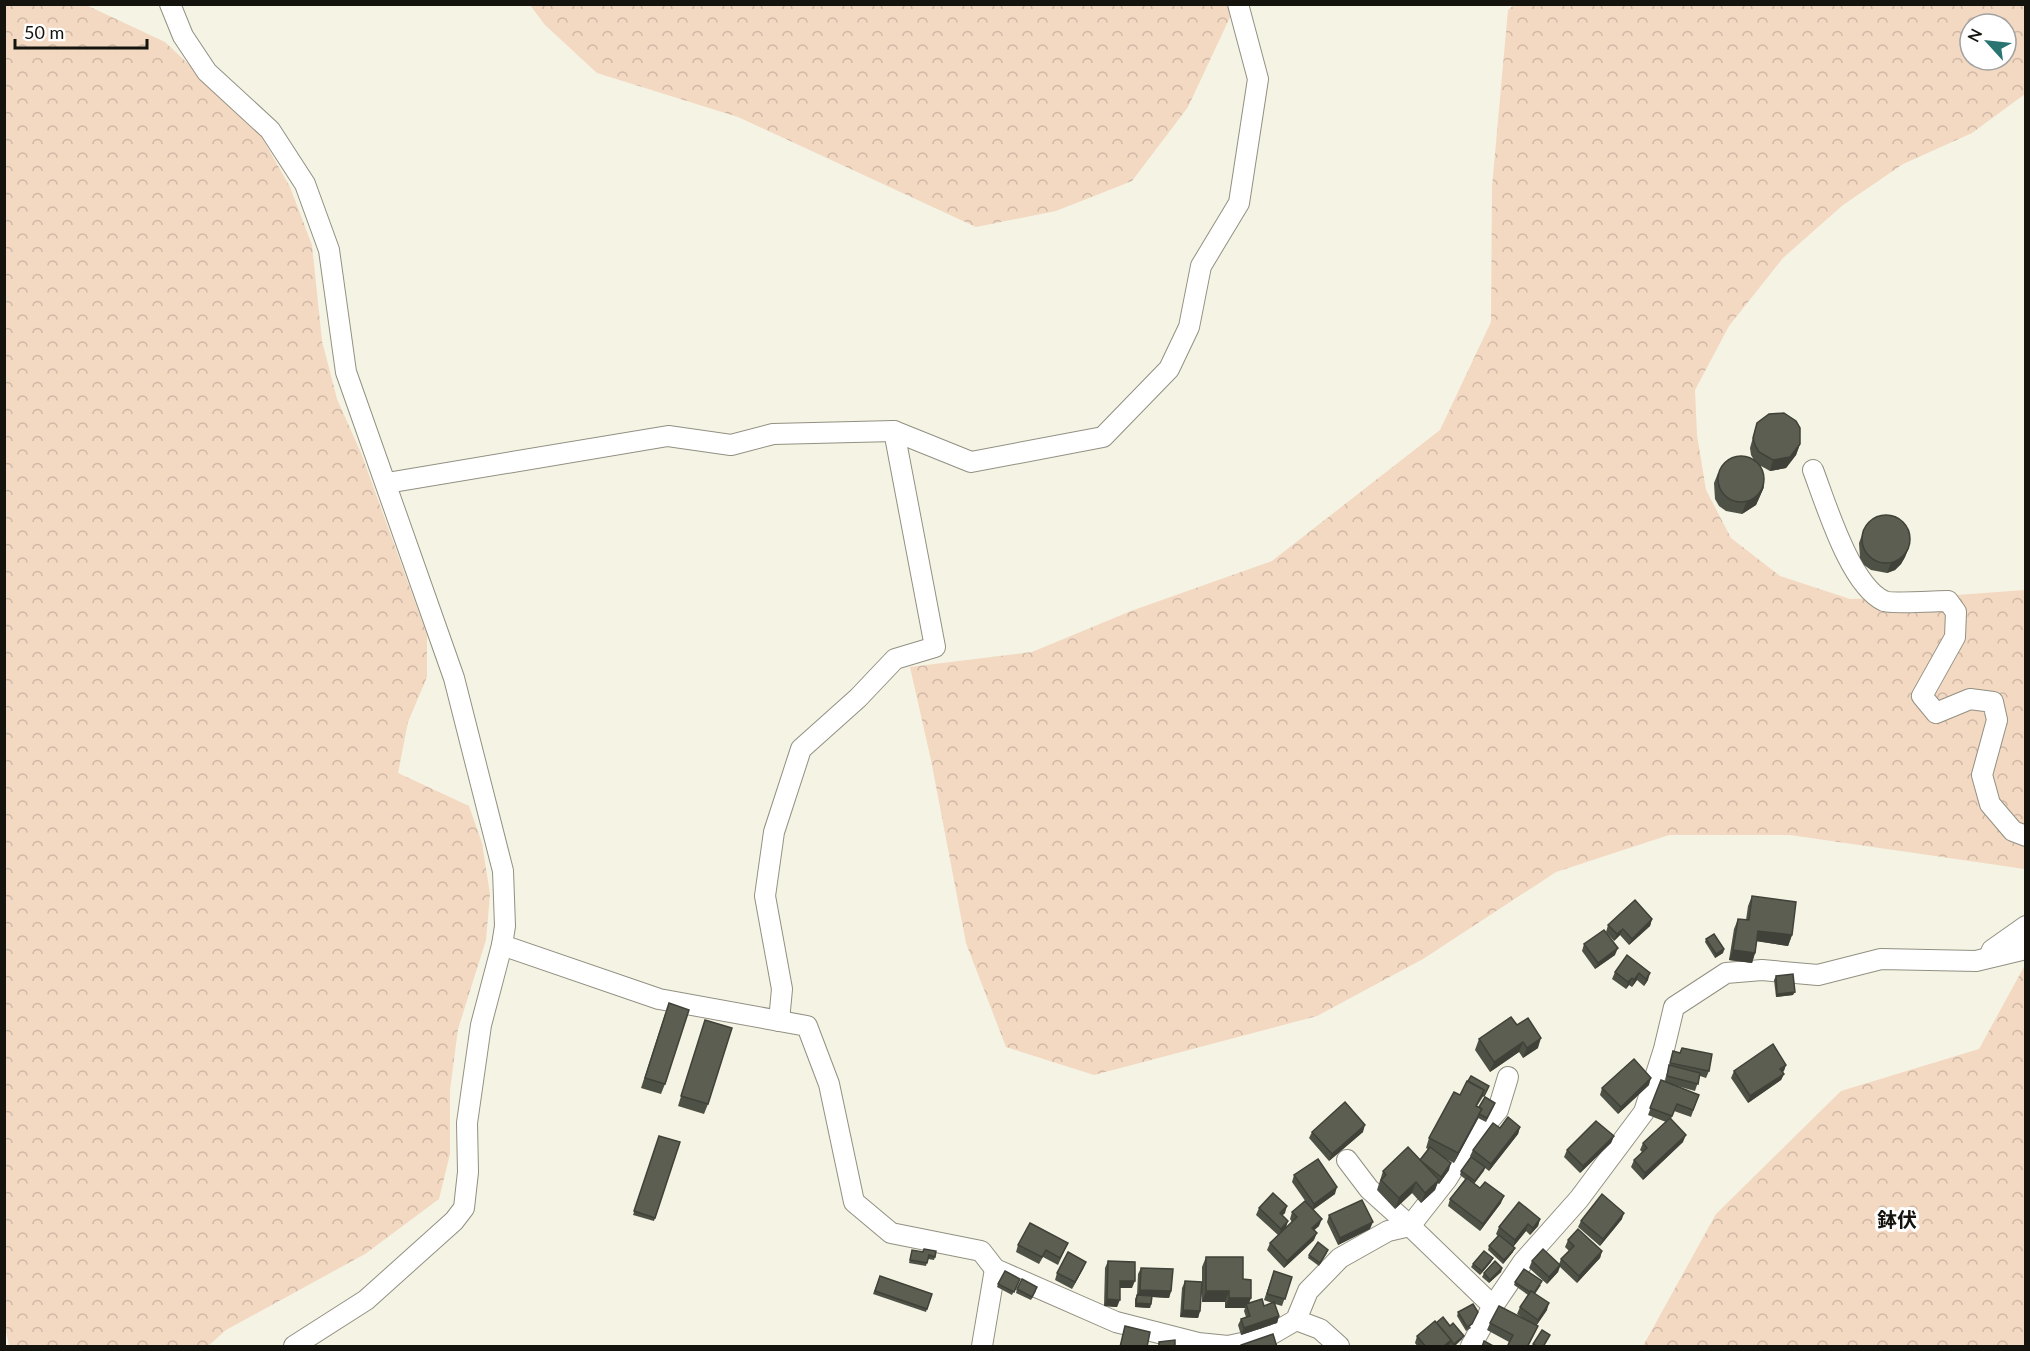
<svg xmlns="http://www.w3.org/2000/svg" width="2030" height="1351" viewBox="0 0 2030 1351" font-family="Lato,'Noto Sans JP',sans-serif">
<style>
.forest{fill:url(#forest-crowns);fill-rule:evenodd}
.lines{fill:none;stroke-linecap:round;stroke-linejoin:round}
.minor-casing{stroke:#929082;stroke-width:22}
.minor{stroke:#fff;stroke-width:20}
.wall{fill:#4e5146}
.shaded-wall{fill:#404239}
.building{fill:#5b5e51;stroke:#404239;stroke-width:1.5}
.labels{text-anchor:middle;dominant-baseline:central;stroke-width:6;stroke-linejoin:round;paint-order:stroke}
.quarter-label{font-size:20px;font-weight:bold;fill:#14130e;stroke:#fff}
</style>
<defs>
<pattern id="forest-crowns" width="20" height="18" patternUnits="userSpaceOnUse" patternTransform="scale(1.5)"><rect width="20" height="18" fill="#f3d8c2"/><path d="M2 6a3 3 0 1 1 6 0M12 15a3 3 0 1 1 6 0" fill="none" stroke="#cfb8a6"/></pattern>
</defs>
<rect width="100%" height="100%" fill="#f5f3e3"/>
<!-- forest -->
<g class="forest">
<path d="M1228,4L1231,15L1188,107L1132,181L1056,211L976,227L738,117L597,73L545,25L530,5Z"/>
<path d="M4,5H86L165,42L257,129L290,187L312,245L322,341L337,399L361,453L427,635V677L408,722L398,773L469,806L482,843L490,894L486,940L458,1029L450,1090V1154L439,1199L365,1254L226,1330L208,1346H9L5,1326Z"/>
<path d="M1514,5H2025V94L1972,133L1903,164L1843,205L1783,258L1729,326L1695,390L1697,435L1706,490L1731,538L1780,576L1850,599L1930,597L2025,590V869L1790,835H1669L1556,872L1423,959L1317,1016L1094,1075L1006,1047L966,943L931,760L910,667L1032,652L1131,611L1272,561L1440,430L1491,322L1492,187L1508,10ZM1970,24H2006V60H1970Z"/>
<path d="M2025,965V1346H1643L1716,1214L1841,1091L1979,1049Z"/>
</g>
<g class="lines">
<defs>
<g id="minor">
<path d="M170,4L183,36L207,72L270,130L305,184L329,250L346,372L454,678L503,871L505,926L502,945L659,999L807,1026L829,1084L854,1202L891,1233L981,1251L995,1269L1116,1322L1198,1343L1228,1346L1265,1338L1296,1320L1308,1291L1340,1258L1388,1231L1410,1226L1493,1306"/>
<path d="M1813,470C1826,504 1850,585 1884,601C1891,604 1937,601 1948,601L1956,612L1955,637L1922,696L1936,713L1970,699L1993,702L1997,720L1982,775L1990,804L2013,831L2026,836"/>
<path d="M387,483L668,436L731,445L773,434L894,431L971,462L1103,437L1169,369L1189,327L1201,266L1239,203L1258,79L1238,4"/>
<path d="M1989,957L1992,950L2026,926"/>
<path d="M779,1021L782,989L765,896L774,832L801,749L858,698L895,659L935,647L894,431"/>
<path d="M1347,1160L1369,1189L1410,1226L1447,1179L1467,1147L1498,1110L1508,1077"/>
<path d="M1296,1320L1320,1329L1339,1346"/>
<path d="M294,1346L366,1300L454,1221L464,1208L468,1172L467,1123L481,1025L502,945"/>
<path d="M982,1346L995,1269"/>
<path d="M1471,1346L1493,1306L1523,1262L1579,1199L1644,1112L1664,1049L1674,1007L1726,973L1762,970L1818,975L1881,959L1976,961L2026,949"/>
</g>
</defs>
<!-- minor casing -->
<use href="#minor" class="minor-casing"/>
<!-- minor -->
<use href="#minor" class="minor"/>
</g>
<!-- wall -->
<g class="wall">
<path d="M1757,423L1800,444L1796,455L1786,468L1770,471L1761,466L1764,487L1756,505L1742,514L1726,511L1719,506L1715,499L1714,483L1718,473L1754,460L1751,455L1750,448Z"/>
<path d="M1863,532L1909,547L1905,557L1901,564L1895,570L1887,573L1871,570L1864,565L1860,558L1859,543Z"/>
<path d="M1752,896L1792,935L1788,946L1757,941L1755,953L1752,963L1729,960L1734,929L1738,919L1746,920L1748,906Z"/>
<path d="M1652,919L1650,926L1629,945L1620,935L1614,941L1606,932L1608,925Z"/>
<path d="M1706,939L1724,949L1723,953L1715,958L1705,942Z"/>
<path d="M1584,944L1615,955L1595,969L1582,951Z"/>
<path d="M1627,955L1648,980L1644,986L1637,980L1632,987L1629,985L1626,989L1612,979L1615,972Z"/>
<path d="M1776,976L1793,995L1776,997L1774,980Z"/>
<path d="M665,1014V1084L661,1094L641,1088Z"/>
<path d="M705,1020L708,1104L704,1114L678,1106Z"/>
<path d="M1517,1025L1538,1048L1523,1058L1519,1052L1490,1072L1475,1050L1479,1039Z"/>
<path d="M1682,1048L1709,1071L1706,1078L1700,1076L1695,1091L1677,1086L1699,1095L1691,1117L1674,1111L1671,1119L1683,1142L1643,1180L1631,1167L1634,1160L1642,1152L1640,1150L1643,1143L1666,1122L1648,1115L1661,1080L1665,1081L1673,1051L1680,1053Z"/>
<path d="M1786,1065L1783,1072L1784,1074L1781,1080L1748,1103L1731,1078L1734,1071Z"/>
<path d="M1649,1085L1618,1114L1600,1095L1602,1088Z"/>
<path d="M1488,1089L1477,1106L1479,1107L1494,1106L1486,1122L1478,1118L1454,1163L1444,1158L1449,1170L1439,1184L1437,1183L1435,1190L1421,1203L1412,1193L1395,1209L1377,1190L1383,1171L1420,1160L1428,1149L1426,1148L1429,1138L1460,1095Z"/>
<path d="M1520,1127L1518,1134L1489,1171L1485,1168L1484,1171L1474,1184L1501,1203L1480,1231L1448,1206L1450,1199L1465,1179L1460,1175L1461,1171L1471,1157L1470,1156L1473,1150L1500,1128Z"/>
<path d="M1312,1132H1363L1329,1161L1309,1138Z"/>
<path d="M659,1136L680,1142L654,1221L633,1215Z"/>
<path d="M1614,1136L1611,1143L1580,1173L1564,1157L1567,1150Z"/>
<path d="M1294,1175L1335,1194L1313,1210L1319,1226L1314,1230V1240L1284,1268L1267,1250L1270,1243L1278,1235L1256,1215L1259,1208L1285,1213L1282,1215L1286,1228L1292,1222L1290,1219L1292,1212L1306,1202L1292,1182Z"/>
<path d="M1329,1215L1370,1229L1338,1245L1327,1222Z"/>
<path d="M1540,1219L1538,1226L1530,1235L1526,1231L1513,1247V1252L1503,1264L1488,1250L1489,1246L1498,1236L1496,1234L1499,1227Z"/>
<path d="M1622,1219L1600,1246L1578,1227L1581,1221Z"/>
<path d="M1568,1240L1602,1251L1600,1258L1577,1283L1560,1267L1558,1272L1547,1284L1529,1268L1532,1261L1559,1264L1561,1259L1569,1251L1565,1247Z"/>
<path d="M1068,1243L1058,1265L1043,1257L1039,1264L1016,1252L1018,1245Z"/>
<path d="M912,1250L935,1257L934,1260L928,1259L926,1266L909,1263Z"/>
<path d="M1327,1253L1319,1266L1308,1258L1309,1255Z"/>
<path d="M1206,1257L1243,1279L1251,1298L1249,1303L1264,1306L1272,1303L1264,1300L1274,1271L1292,1277L1282,1306L1275,1304L1279,1316L1277,1323L1241,1335L1238,1325L1241,1319L1246,1317L1244,1311L1245,1308H1225V1302H1202V1267Z"/>
<path d="M1108,1261L1132,1288H1120L1117,1307L1104,1306L1105,1268Z"/>
<path d="M1086,1262L1083,1269L1072,1289L1055,1280L1057,1273Z"/>
<path d="M1491,1262L1480,1275L1471,1267L1473,1264Z"/>
<path d="M1141,1268L1171,1291L1169,1298L1152,1297L1150,1308L1135,1307V1299L1137,1295L1138,1274Z"/>
<path d="M1502,1268L1501,1272L1489,1283L1482,1277L1484,1273Z"/>
<path d="M880,1276L932,1294L926,1312L873,1294Z"/>
<path d="M1020,1279L1012,1295L997,1287L998,1284Z"/>
<path d="M1185,1281L1200,1311L1198,1318L1180,1317L1182,1288Z"/>
<path d="M1515,1282L1541,1285L1535,1294L1547,1310L1536,1326H1538L1535,1333L1528,1347H1507L1509,1342L1487,1330L1490,1323L1527,1321L1517,1314L1520,1307L1528,1295L1514,1285Z"/>
<path d="M1017,1289L1036,1291L1031,1300L1016,1293Z"/>
<path d="M1458,1312L1471,1328L1466,1331L1457,1316Z"/>
<path d="M1436,1323L1462,1339L1454,1347H1451L1449,1344V1347H1418L1415,1343L1417,1336Z"/>
</g>
<!-- shaded-wall -->
<g class="shaded-wall">
<path d="M1800,444L1796,455L1786,468L1770,471L1773,460Z"/>
<path d="M1764,487L1756,505L1742,514L1746,503Z"/>
<path d="M1909,547L1905,557L1901,564L1895,570L1887,573L1891,563Z"/>
<path d="M1652,919L1650,926L1629,945L1632,939Z"/>
<path d="M1623,929L1620,935L1614,941L1617,934Z"/>
<path d="M1758,931L1792,935L1788,946L1755,941Z"/>
<path d="M1618,948L1615,955L1595,969L1598,963Z"/>
<path d="M1724,949L1723,953L1715,958L1716,954Z"/>
<path d="M1733,950L1755,953L1752,963L1729,960Z"/>
<path d="M1639,973L1637,980L1632,987L1634,980Z"/>
<path d="M1650,973L1648,980L1644,986L1646,979Z"/>
<path d="M1632,978L1629,985L1626,989L1628,982Z"/>
<path d="M1795,992L1793,995L1776,997L1777,994Z"/>
<path d="M1541,1038L1538,1048L1523,1058L1527,1048Z"/>
<path d="M1523,1042L1519,1052L1490,1072L1494,1062Z"/>
<path d="M1786,1065L1784,1071L1778,1076L1780,1069Z"/>
<path d="M1784,1074L1781,1080L1748,1103L1750,1096Z"/>
<path d="M1651,1078L1649,1085L1618,1114L1621,1107Z"/>
<path d="M1482,1109L1478,1119L1454,1163L1458,1153Z"/>
<path d="M1365,1125L1363,1132L1329,1161L1332,1154Z"/>
<path d="M1520,1127L1518,1134L1489,1171L1491,1164Z"/>
<path d="M1686,1135L1683,1142L1643,1180L1645,1173Z"/>
<path d="M1614,1136L1611,1143L1580,1173L1583,1166Z"/>
<path d="M1451,1163L1449,1170L1439,1184L1441,1177Z"/>
<path d="M1439,1180L1435,1190L1421,1203L1425,1193Z"/>
<path d="M1416,1182L1412,1193L1395,1209L1399,1198Z"/>
<path d="M1337,1187L1335,1194L1312,1210L1314,1204Z"/>
<path d="M1504,1196L1501,1203L1480,1231L1483,1224Z"/>
<path d="M1287,1206L1285,1213L1278,1220L1280,1213Z"/>
<path d="M1624,1213L1622,1219L1600,1246L1603,1239Z"/>
<path d="M1322,1219L1319,1226L1309,1235L1312,1228Z"/>
<path d="M1540,1219L1538,1226L1530,1235L1533,1228Z"/>
<path d="M1288,1221L1286,1228L1279,1236L1281,1229Z"/>
<path d="M1373,1222L1370,1229L1338,1245L1340,1238Z"/>
<path d="M1528,1224L1526,1231L1513,1247L1515,1240Z"/>
<path d="M1317,1233L1314,1240L1284,1268L1287,1261Z"/>
<path d="M1515,1248L1513,1252L1503,1264L1504,1260Z"/>
<path d="M1602,1251L1600,1258L1577,1283L1579,1276Z"/>
<path d="M1493,1258L1491,1262L1480,1275L1482,1271Z"/>
<path d="M1086,1262L1083,1269L1072,1289L1075,1282Z"/>
<path d="M1560,1265L1558,1272L1547,1284L1549,1277Z"/>
<path d="M1502,1268L1501,1272L1489,1283L1490,1280Z"/>
<path d="M1120,1281H1135L1132,1288H1117Z"/>
<path d="M1140,1290L1171,1291L1169,1298L1137,1296Z"/>
<path d="M1206,1291H1229L1225,1302H1202Z"/>
<path d="M1229,1298H1251L1247,1307L1246,1304L1245,1308H1225Z"/>
<path d="M1107,1299L1120,1300L1117,1307L1104,1306Z"/>
<path d="M1136,1303L1151,1304L1150,1308L1135,1307Z"/>
<path d="M1549,1303L1547,1310L1536,1326L1538,1320Z"/>
<path d="M1183,1310L1200,1311L1198,1318L1180,1317Z"/>
<path d="M1279,1316L1277,1323L1241,1335L1244,1328Z"/>
<path d="M1464,1336L1462,1339L1453,1347L1454,1344Z"/>
<path d="M1451,1340L1449,1347H1443Z"/>
</g>
<!-- building -->
<g class="building">
<path d="M1784,413L1796,421L1800,428V444L1790,457L1773,460L1759,452L1755,445L1753,438L1757,423L1769,414Z"/>
<circle cx="1741" cy="479" r="23"/>
<circle cx="1886" cy="539" r="24"/>
<path d="M1752,896L1796,902L1792,935L1758,931L1755,953L1733,950L1738,919L1749,920Z"/>
<path d="M1635,900L1652,919L1632,939L1623,929L1617,934L1608,925Z"/>
<path d="M1604,930L1618,948L1598,963L1584,944Z"/>
<path d="M1714,934L1724,949L1716,954L1706,939Z"/>
<path d="M1627,955L1650,973L1646,979L1639,973L1634,980L1632,978L1628,982L1615,972Z"/>
<path d="M1793,974L1795,992L1777,994L1776,976Z"/>
<path d="M669,1003L689,1010L665,1084L645,1078Z"/>
<path d="M1511,1017L1517,1025L1528,1018L1541,1038L1527,1048L1523,1042L1494,1062L1479,1039Z"/>
<path d="M705,1020L732,1028L708,1104L681,1096Z"/>
<path d="M1773,1044L1786,1065L1780,1069L1784,1074L1750,1096L1734,1071Z"/>
<path d="M1682,1048L1712,1054L1709,1071L1670,1063L1673,1051L1680,1053Z"/>
<path d="M1634,1059L1651,1078L1621,1107L1602,1088Z"/>
<path d="M1669,1065L1700,1073L1698,1084L1667,1076Z"/>
<path d="M1471,1076L1489,1086L1484,1096L1482,1095L1484,1090L1468,1081Z"/>
<path d="M1661,1080L1699,1095L1693,1110L1677,1104L1672,1116L1650,1108Z"/>
<path d="M1467,1081L1484,1090L1476,1106L1482,1109L1458,1153L1429,1138L1454,1092L1460,1095Z"/>
<path d="M1485,1097L1495,1103L1487,1118L1479,1114L1482,1109L1479,1107Z"/>
<path d="M1345,1102L1365,1125L1332,1154L1312,1132Z"/>
<path d="M1508,1117L1520,1127L1491,1164L1473,1150L1493,1123L1500,1128Z"/>
<path d="M1670,1118L1686,1135L1645,1173L1634,1160L1647,1148L1643,1143Z"/>
<path d="M1596,1121L1614,1136L1583,1166L1567,1150Z"/>
<path d="M659,1136L680,1142L655,1218L634,1211Z"/>
<path d="M1408,1147L1439,1180L1425,1193L1416,1182L1399,1198L1381,1180L1386,1175L1383,1171Z"/>
<path d="M1430,1147L1451,1163L1441,1177L1420,1160Z"/>
<path d="M1471,1157L1485,1167L1475,1181L1461,1171Z"/>
<path d="M1318,1159L1337,1187L1314,1204L1294,1175Z"/>
<path d="M1467,1178L1480,1188L1485,1182L1504,1196L1483,1224L1450,1199Z"/>
<path d="M1273,1193L1287,1206L1280,1213L1288,1221L1281,1229L1259,1208Z"/>
<path d="M1602,1194L1624,1213L1603,1239L1581,1221Z"/>
<path d="M1362,1200L1373,1222L1340,1238L1329,1215Z"/>
<path d="M1305,1201L1322,1219L1312,1228L1317,1233L1287,1261L1270,1243L1297,1217L1292,1212Z"/>
<path d="M1519,1202L1540,1219L1533,1228L1528,1224L1515,1240L1499,1227Z"/>
<path d="M1030,1223L1068,1243L1060,1258L1046,1250L1042,1257L1018,1245Z"/>
<path d="M1578,1229L1602,1251L1579,1276L1561,1259L1574,1246L1568,1240Z"/>
<path d="M1499,1235L1515,1248L1504,1260L1489,1246Z"/>
<path d="M1318,1242L1328,1250L1320,1263L1309,1255Z"/>
<path d="M924,1249L936,1251L935,1257L929,1255L927,1263L910,1260L912,1250L923,1252Z"/>
<path d="M1543,1249L1560,1265L1549,1277L1532,1261Z"/>
<path d="M1484,1251L1493,1258L1482,1271L1473,1264Z"/>
<path d="M1068,1252L1086,1262L1075,1282L1057,1273Z"/>
<path d="M1206,1257H1243V1279L1251,1280V1298H1229V1291H1206Z"/>
<path d="M1108,1261L1135,1262V1281H1120V1300L1107,1299Z"/>
<path d="M1495,1261L1502,1268L1490,1280L1484,1273Z"/>
<path d="M1141,1268L1173,1269L1171,1291L1140,1290Z"/>
<path d="M1524,1269L1542,1281L1534,1293L1531,1291L1530,1292L1515,1282Z"/>
<path d="M1005,1271L1020,1279L1014,1292L998,1284Z"/>
<path d="M1274,1271L1292,1277L1285,1299L1267,1294Z"/>
<path d="M880,1276L932,1294L927,1309L875,1291Z"/>
<path d="M1022,1279L1037,1287L1032,1297L1017,1289Z"/>
<path d="M1185,1281L1202,1282L1200,1311L1183,1310Z"/>
<path d="M1531,1291L1549,1303L1538,1320L1520,1307Z"/>
<path d="M1137,1295L1152,1296L1151,1304L1136,1303Z"/>
<path d="M1262,1299L1264,1306L1274,1302L1279,1316L1244,1328L1241,1319L1250,1316L1246,1304Z"/>
<path d="M1473,1304L1478,1312L1472,1324L1467,1327L1458,1312Z"/>
<path d="M1499,1306L1538,1326L1527,1347H1507L1513,1335L1490,1323Z"/>
<path d="M1443,1317L1450,1326L1453,1323L1464,1336L1454,1344L1436,1323Z"/>
<path d="M1435,1321L1451,1340L1443,1347H1426L1417,1336Z"/>
<path d="M1125,1326L1150,1332L1147,1347H1120Z"/>
<path d="M1542,1330L1550,1335L1543,1347H1538L1533,1344Z"/>
<path d="M1273,1334L1277,1347H1241V1345Z"/>
<path d="M1175,1340V1347H1159V1342Z"/>
<path d="M1484,1341L1495,1347H1482Z"/>
</g>
<g class="labels">
<!-- quarter labels -->
<g class="quarter-label">
<text x="1897" y="1219">鉢伏</text>
</g>
</g>
<!-- border -->
<rect width="2030" height="1351" fill="none" stroke="#14130e" stroke-width="12"/>
<!-- north arrow -->
<g transform="translate(1988 42) rotate(297)"><circle r="28" fill="#ffffff" stroke="#a1a19f" stroke-width="1.5"/>
<path d="M0-4.5L10 22L0 15L-10 22Z" fill="#297371"/>
<text y="-9" font-size="16" font-weight="bold" text-anchor="middle" fill="#14130e">N</text>
</g>
<!-- scale -->
<path d="M15 39v9h132v-9" fill="none" stroke="#14130e" stroke-width="3"/>
<text x="24" y="39" font-size="18" fill="#14130e" stroke="#ffffff" stroke-width="4.5" paint-order="stroke">50 m</text>
</svg>
